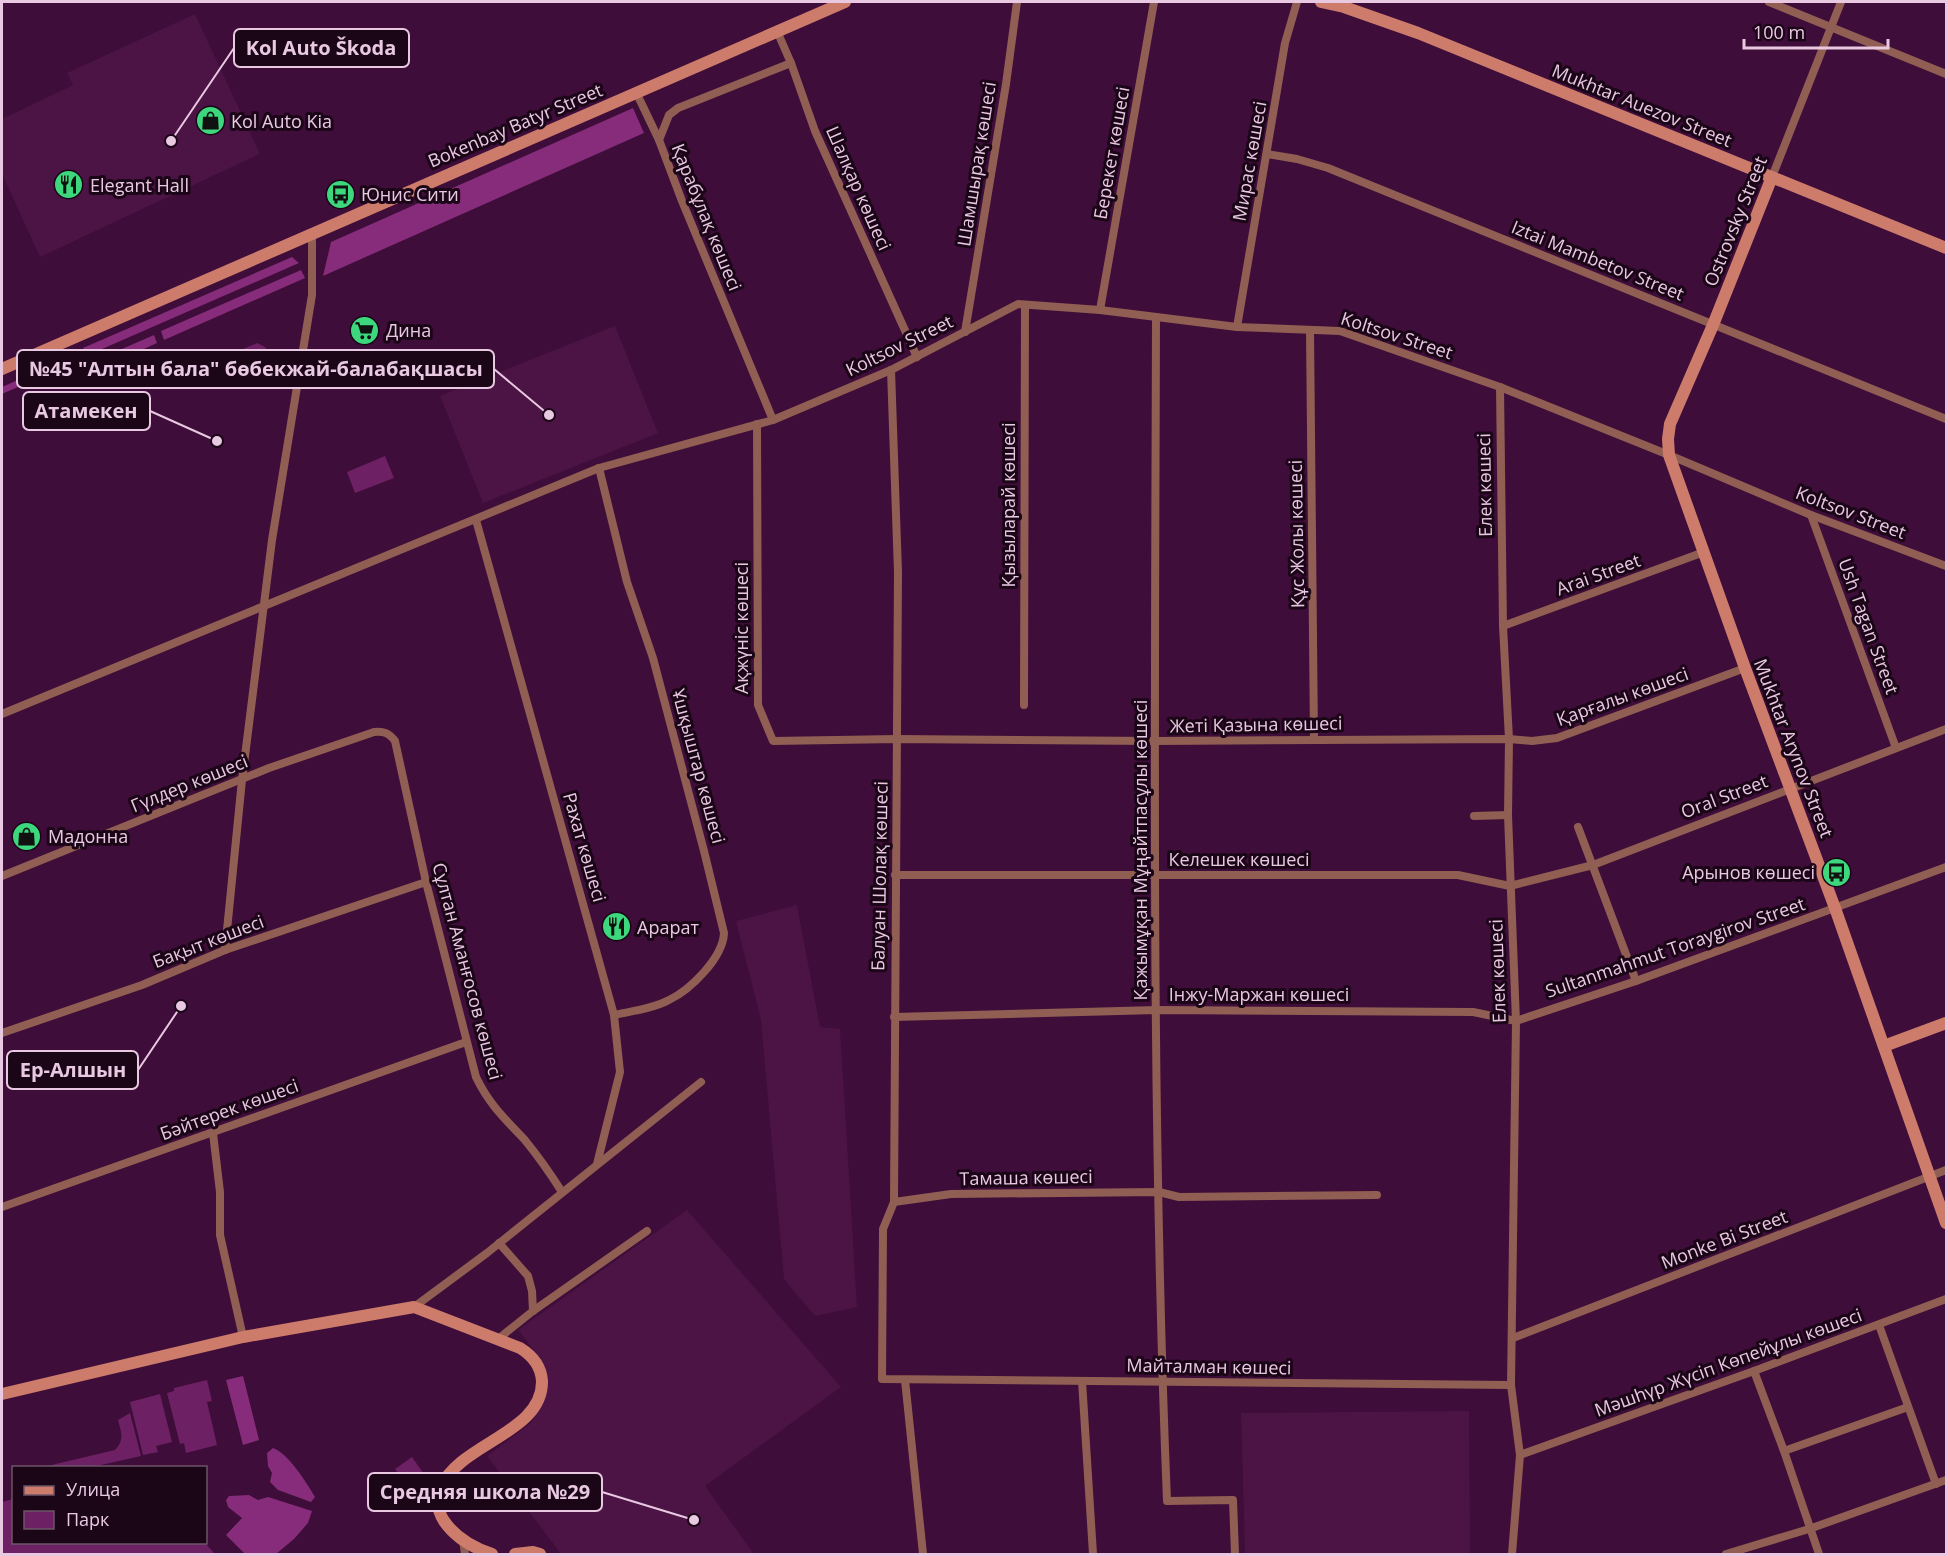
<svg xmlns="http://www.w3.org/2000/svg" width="1948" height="1556" viewBox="0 0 1948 1556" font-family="'Open Sans',sans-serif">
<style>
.built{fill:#4b1444}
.green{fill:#6d2064}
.forest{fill:#862c7b}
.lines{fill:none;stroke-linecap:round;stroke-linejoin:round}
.street{stroke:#905e52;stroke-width:8}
.secondary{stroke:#cd7c6b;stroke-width:12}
.labels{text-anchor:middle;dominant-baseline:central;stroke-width:6;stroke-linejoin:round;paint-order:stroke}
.street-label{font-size:18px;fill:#e9c9e2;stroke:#1a0617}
.poi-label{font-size:18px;fill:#e9c9e2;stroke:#1a0617;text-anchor:start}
.leader{fill:none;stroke:#e9c9e2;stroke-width:2}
.callout-dot{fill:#e9c9e2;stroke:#1a0617;stroke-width:2}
.callout{fill:#1a0617;stroke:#e9c9e2;stroke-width:2}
.callout-label{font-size:20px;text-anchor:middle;font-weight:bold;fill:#e9c9e2}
</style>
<rect width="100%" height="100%" fill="#3e0d39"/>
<!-- built -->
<g class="built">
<path d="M195,14L260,154L40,257L2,174V119L73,85L67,73Z"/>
<path d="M615,326L658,433L483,503L440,396Z"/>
<path d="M797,905L820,1027L840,1029L857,1307L815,1316L784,1279L761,1020L736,921Z"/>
<path d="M687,1210L841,1387L705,1486L754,1554H561L487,1456L531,1423L537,1413L546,1391L543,1362L518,1330Z"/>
<path d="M1469,1411L1470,1554H1245L1241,1413Z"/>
</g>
<!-- green -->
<g class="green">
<path d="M257,343L265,347C270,354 274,362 268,369L232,386C220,388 217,378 214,369L217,360Z"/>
<path d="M385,456L394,478L355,493L347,472Z"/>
<path d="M207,1380L212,1401L207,1402L217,1445L186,1453L184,1443L180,1444L167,1393L174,1391V1388Z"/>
<path d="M160,1394L172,1442L156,1446L158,1452L143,1455L130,1402Z"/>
<path d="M130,1413L141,1456L92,1467H43L115,1450C125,1440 121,1432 118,1420Z"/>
<path d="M412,1457L433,1487L417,1499L395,1469Z"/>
<path d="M13,1499L14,1542L205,1543L215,1554H2V1502Z"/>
</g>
<!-- forest -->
<g class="forest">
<path d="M633,108L644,133L323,276L331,242Z"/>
<path d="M292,257L299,263L86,356L83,348Z"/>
<path d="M301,270L305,278L164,340L161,331Z"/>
<path d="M154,335L157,343L96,371L92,362Z"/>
<path d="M56,363L59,369L2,394V387Z"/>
<path d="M243,1376L259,1440L243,1445L226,1380Z"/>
<path d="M273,1448C288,1453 307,1483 315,1497L311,1502L278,1490L270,1482L272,1473L268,1466L267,1453Z"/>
<path d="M249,1495L258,1500L268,1497L312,1511L308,1523L294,1539L276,1554H245L226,1535L242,1518L228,1507L226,1500L229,1496Z"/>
</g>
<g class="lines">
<!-- street -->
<g class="street">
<path d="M1769,2L1946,74"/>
<path d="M777,31L791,63L815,131L917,357"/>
<path d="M636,92L659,140"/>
<path d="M1267,154L1297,159L1328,168L1946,419"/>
<path d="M1772,177L1841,2"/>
<path d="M1100,310L1154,2"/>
<path d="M1156,317C1155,712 1151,1107 1167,1501L1233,1500L1235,1554"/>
<path d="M1237,327L1285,43L1297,2"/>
<path d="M1310,330L1314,739"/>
<path d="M965,332L1006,84L1017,2"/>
<path d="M891,370L898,572L894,1202L883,1229L882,1379L1511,1385"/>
<path d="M1500,387L1503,626L1509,739L1508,815L1516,1021L1511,1385L1520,1455L1512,1554"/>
<path d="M773,420L682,201L659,140L669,115L678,108L791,63"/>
<path d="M757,424L758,705L773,741L897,739L1155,741L1509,739L1532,741L1557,738L1745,668"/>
<path d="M599,468L627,582L653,658L704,851L724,933C723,958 690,990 669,1000C652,1009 632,1011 614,1015"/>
<path d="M1811,515L1896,748"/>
<path d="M476,520L614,1015L620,1072L597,1164"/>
<path d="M1503,626L1704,552"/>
<path d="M1024,705L1025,305"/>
<path d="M2,714L599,468L773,420L891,370L1018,304L1100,310L1237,327L1340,331L1500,387L1669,455L1811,515L1946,566"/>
<path d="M1474,816L1508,815"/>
<path d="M1578,827L1636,981"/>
<path d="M895,875H1458L1510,886L1593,865L1946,729"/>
<path d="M2,876L269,768L374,732C384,731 389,733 395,741L426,882L476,1077C489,1104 504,1118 524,1139C538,1156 550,1173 562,1192"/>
<path d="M225,950L242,780L272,540L312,295V233"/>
<path d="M894,1017L1157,1010L1473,1012L1516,1021L1636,981L1946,867"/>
<path d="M2,1033L142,985L225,950L426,882"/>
<path d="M213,1133L220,1192V1235L243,1337"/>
<path d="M894,1202L951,1194L1159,1192L1179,1197L1377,1195"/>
<path d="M2,1207L466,1042"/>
<path d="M499,1243L528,1276L532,1291L533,1311"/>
<path d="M414,1307L487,1253L701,1082"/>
<path d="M1879,1325L1936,1484"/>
<path d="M1513,1338L1946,1170"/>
<path d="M498,1339L533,1311L647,1231"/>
<path d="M1754,1371L1784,1451L1819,1554"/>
<path d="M905,1380L923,1554"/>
<path d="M1082,1381L1093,1554"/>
<path d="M1784,1451L1908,1407"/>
<path d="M1520,1455L1754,1371L1946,1299"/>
<path d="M463,1540L465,1554"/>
<path d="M1726,1554L1809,1529L1946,1480"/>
</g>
<!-- secondary -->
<g class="secondary">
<path d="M1321,2L1344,7L1418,33L1946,248"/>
<path d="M1772,177L1713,325L1670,424L1668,439L1669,455L1745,668L1835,908L1946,1223"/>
<path d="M2,369L845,2"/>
<path d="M1884,1046L1946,1023"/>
<path d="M2,1394L243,1337L414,1307L520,1348C533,1356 541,1366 542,1381C543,1433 460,1443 441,1487C436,1499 437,1510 444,1521C455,1537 474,1548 492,1554"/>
<path d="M515,1554L533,1552L540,1554"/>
</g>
</g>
<!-- icons -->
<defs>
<symbol id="shop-disc" viewBox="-11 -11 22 22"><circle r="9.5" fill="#3dd77e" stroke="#1a0617"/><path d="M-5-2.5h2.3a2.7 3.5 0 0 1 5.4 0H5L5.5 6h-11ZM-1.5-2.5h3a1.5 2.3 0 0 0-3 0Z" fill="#111"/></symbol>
<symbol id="restaurant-disc" viewBox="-11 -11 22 22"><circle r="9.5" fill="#3dd77e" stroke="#1a0617"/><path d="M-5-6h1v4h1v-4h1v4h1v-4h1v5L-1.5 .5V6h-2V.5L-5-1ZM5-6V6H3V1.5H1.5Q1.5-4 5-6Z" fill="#111"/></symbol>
<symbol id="bus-disc" viewBox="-11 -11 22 22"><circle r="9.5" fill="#3dd77e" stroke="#1a0617"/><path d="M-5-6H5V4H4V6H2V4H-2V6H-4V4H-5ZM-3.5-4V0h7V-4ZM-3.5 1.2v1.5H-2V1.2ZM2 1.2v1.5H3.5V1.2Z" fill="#111"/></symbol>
<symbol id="supermarket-disc" viewBox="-11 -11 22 22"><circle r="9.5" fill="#3dd77e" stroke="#1a0617"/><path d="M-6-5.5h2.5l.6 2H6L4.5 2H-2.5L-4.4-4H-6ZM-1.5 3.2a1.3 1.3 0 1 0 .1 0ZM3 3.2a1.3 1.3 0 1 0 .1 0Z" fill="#111"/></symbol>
</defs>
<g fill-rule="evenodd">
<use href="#shop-disc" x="194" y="104" width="33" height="33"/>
<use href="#restaurant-disc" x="52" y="168" width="33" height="33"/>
<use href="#bus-disc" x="324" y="178" width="33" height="33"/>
<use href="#supermarket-disc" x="348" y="314" width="33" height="33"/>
<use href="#shop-disc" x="10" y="820" width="33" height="33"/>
<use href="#bus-disc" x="1820" y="856" width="33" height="33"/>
<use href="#restaurant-disc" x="600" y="910" width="33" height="33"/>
</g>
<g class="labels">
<!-- street labels -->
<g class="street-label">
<text transform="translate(1642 105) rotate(22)">Mukhtar Auezov Street</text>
<text transform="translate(515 125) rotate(-23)">Bokenbay Batyr Street</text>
<text transform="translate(1111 153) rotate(-80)">Берекет көшесі</text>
<text transform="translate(1249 161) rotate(-80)">Мирас көшесі</text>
<text transform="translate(976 164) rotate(-81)">Шамшырақ көшесі</text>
<text transform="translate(859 188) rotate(66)">Шалқар көшесі</text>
<text transform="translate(707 217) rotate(68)">Қарабұлақ көшесі</text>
<text transform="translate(1735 221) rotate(-68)">Ostrovsky Street</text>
<text transform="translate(1598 260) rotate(22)">Iztai Mambetov Street</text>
<text transform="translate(1397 335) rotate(18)">Koltsov Street</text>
<text transform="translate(899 345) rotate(-26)">Koltsov Street</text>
<text transform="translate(1484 485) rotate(-91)">Елек көшесі</text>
<text transform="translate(1008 505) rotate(-90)">Қызыларай көшесі</text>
<text transform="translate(1851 512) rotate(21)">Koltsov Street</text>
<text transform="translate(1296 534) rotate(-91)">Құс Жолы көшесі</text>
<text transform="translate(1598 574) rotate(-20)">Arai Street</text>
<text transform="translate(1869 626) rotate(70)">Ush Tagan Street</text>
<text transform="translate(741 628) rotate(-90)">Ақжүніс көшесі</text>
<text transform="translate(1622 696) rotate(-20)">Қарғалы көшесі</text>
<text transform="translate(1256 724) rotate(-1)">Жеті Қазына көшесі</text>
<text transform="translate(1794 748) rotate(69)">Mukhtar Arynov Street</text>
<text transform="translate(699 766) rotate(75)">Ұшқыштар көшесі</text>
<text transform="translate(189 783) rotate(-22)">Гүлдер көшесі</text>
<text transform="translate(1724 796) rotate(-21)">Oral Street</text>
<text transform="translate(585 847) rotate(74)">Рахат көшесі</text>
<text transform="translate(1140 850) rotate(-90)">Қажымұқан Мұңайтпасұлы көшесі</text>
<text x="1239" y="859">Келешек көшесі</text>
<text transform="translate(879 876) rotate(-89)">Балуан Шолақ көшесі</text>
<text transform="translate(208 941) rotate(-21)">Бақыт көшесі</text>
<text transform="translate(1675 947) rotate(-19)">Sultanmahmut Toraygirov Street</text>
<text transform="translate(468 971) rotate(75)">Сұлтан Аманғосов көшесі</text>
<text transform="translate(1497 971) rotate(-92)">Елек көшесі</text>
<text x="1259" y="994">Інжу-Маржан көшесі</text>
<text transform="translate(229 1109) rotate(-20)">Бәйтерек көшесі</text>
<text transform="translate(1026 1177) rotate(-1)">Тамаша көшесі</text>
<text transform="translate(1724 1239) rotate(-21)">Monke Bi Street</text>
<text transform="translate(1728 1362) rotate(-20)">Мәшһүр Жүсіп Көпейұлы көшесі</text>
<text transform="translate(1209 1366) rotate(1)">Майталман көшесі</text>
</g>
<!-- poi labels -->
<g class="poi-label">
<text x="231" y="121">Kol Auto Kia</text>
<text x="90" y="185">Elegant Hall</text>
<text x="361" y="194">Юнис Сити</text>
<text x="386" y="330">Дина</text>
<text x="48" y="836">Мадонна</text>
<text x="1815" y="872" text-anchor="end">Арынов көшесі</text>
<text x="637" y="927">Арарат</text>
</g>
</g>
<!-- callouts -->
<path class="leader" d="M171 141L234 48M549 415L494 369M217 441L150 411M181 1006L138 1070M694 1520L602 1492"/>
<g class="callout-dot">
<circle cx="171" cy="141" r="6"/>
<circle cx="549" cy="415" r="6"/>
<circle cx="217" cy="441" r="6"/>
<circle cx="181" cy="1006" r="6"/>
<circle cx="694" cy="1520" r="6"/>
</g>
<g class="callout">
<rect x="234" y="29" width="175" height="38" rx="6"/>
<rect x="17" y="350" width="477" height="38" rx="6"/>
<rect x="23" y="392" width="127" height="38" rx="6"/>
<rect x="7" y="1051" width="131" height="38" rx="6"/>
<rect x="368" y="1473" width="234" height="38" rx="6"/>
</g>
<g class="callout-label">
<text x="321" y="55">Kol Auto Škoda</text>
<text x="256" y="376">№45 "Алтын бала" бөбекжай-балабақшасы</text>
<text x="86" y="418">Атамекен</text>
<text x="73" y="1077">Ер-Алшын</text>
<text x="485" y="1499">Средняя школа №29</text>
</g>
<!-- border -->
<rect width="1948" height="1556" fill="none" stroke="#e9c9e2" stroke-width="6"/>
<!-- legend -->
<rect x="12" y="1466" width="195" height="78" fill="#1a0617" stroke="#6d5468" stroke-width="1.5"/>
<rect x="24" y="1486" width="30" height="9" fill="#cd7c6b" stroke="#6d5468" stroke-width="1.5"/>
<text x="66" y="1496" font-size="18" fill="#e9c9e2">Улица</text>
<rect x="24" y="1511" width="30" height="18" fill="#6d2064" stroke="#6d5468" stroke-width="1.5"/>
<text x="66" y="1526" font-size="18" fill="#e9c9e2">Парк</text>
<!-- scale -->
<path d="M1744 39v9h144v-9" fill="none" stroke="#e9c9e2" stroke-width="3"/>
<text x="1753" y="39" font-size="18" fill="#e9c9e2" stroke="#1a0617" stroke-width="4.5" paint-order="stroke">100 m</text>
</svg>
